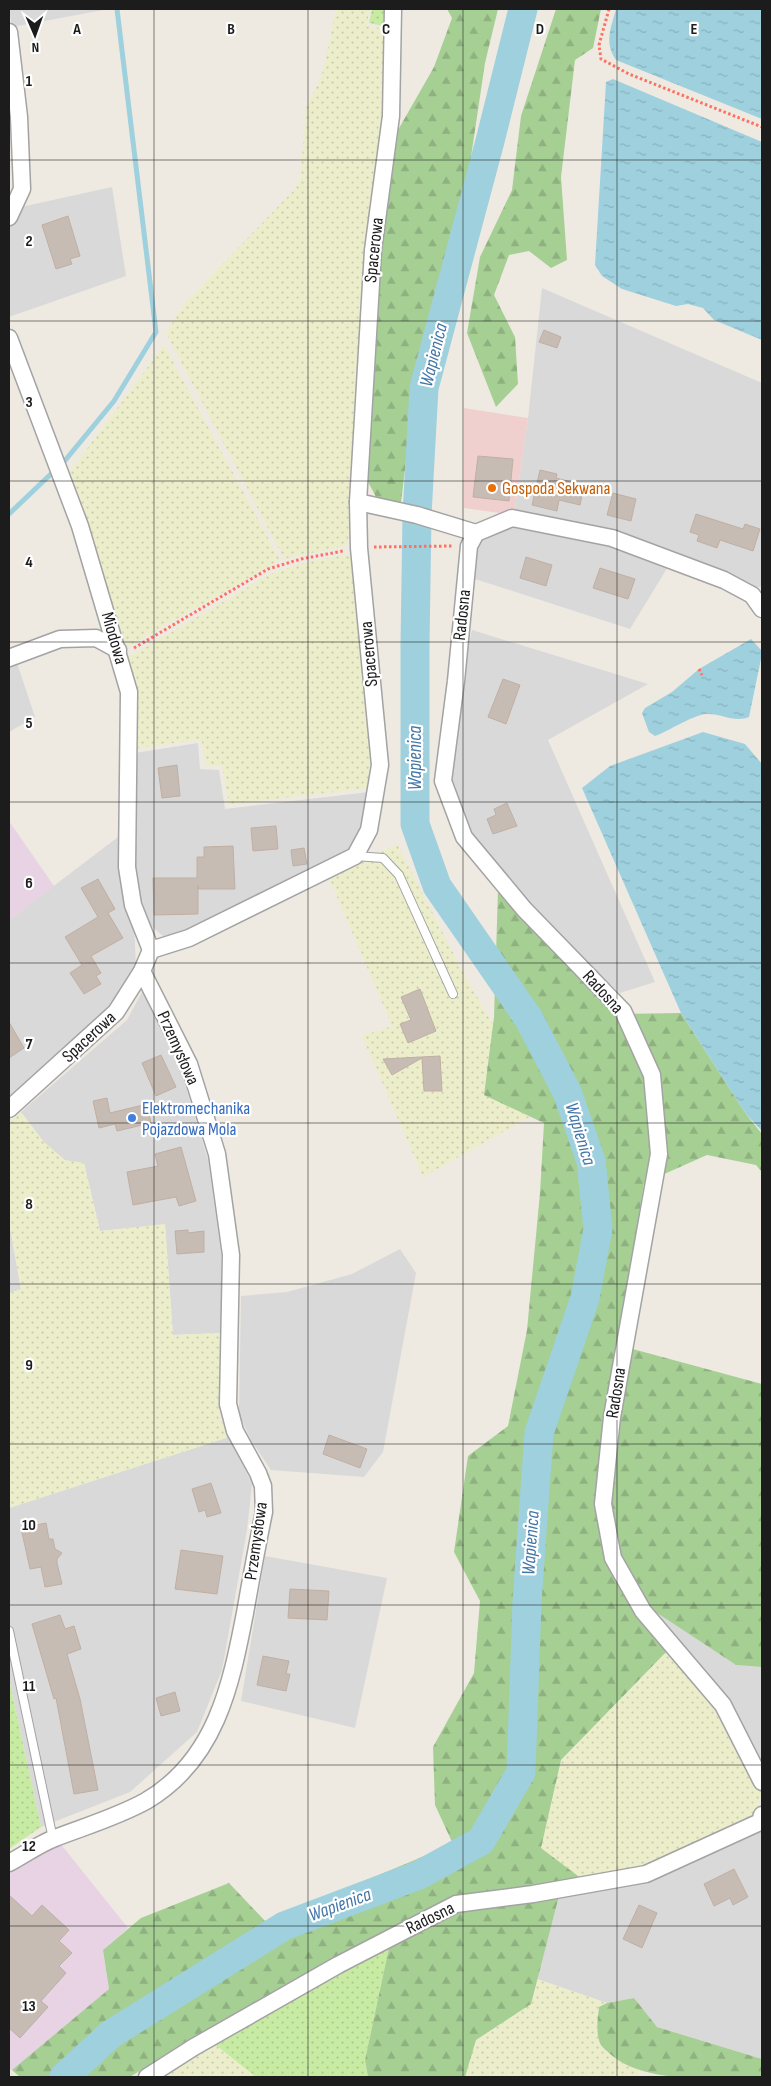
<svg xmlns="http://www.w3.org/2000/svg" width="771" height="2086" viewBox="0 0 771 2086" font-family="'Sofia Sans Condensed',sans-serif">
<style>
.residential{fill:#dad9d9}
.commercial{fill:#f0d0cf}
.industrial{fill:#e7d3e4}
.farmland{fill:url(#farmland-dots)}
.grass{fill:url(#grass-dots)}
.forest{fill:url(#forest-firs)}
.water{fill:url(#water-ripples)}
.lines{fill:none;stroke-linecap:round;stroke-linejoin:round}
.stream{stroke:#9fd0de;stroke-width:5}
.river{stroke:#9fd0de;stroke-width:29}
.building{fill:#c6bcb4;stroke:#c0afa3}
.lane-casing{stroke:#a3a3a3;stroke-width:10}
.street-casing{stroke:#a3a3a3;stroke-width:19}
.path{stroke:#ff7061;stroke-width:3;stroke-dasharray:2.5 2.5;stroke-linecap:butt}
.lane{stroke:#fff;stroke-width:8}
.street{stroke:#fff;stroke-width:16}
.grid{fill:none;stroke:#1c1c1c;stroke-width:1;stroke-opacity:0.55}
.food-dot{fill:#e8710a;stroke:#fff;stroke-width:2}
.shop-dot{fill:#3f7fe0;stroke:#fff;stroke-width:2}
.labels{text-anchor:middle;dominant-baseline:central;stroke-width:4.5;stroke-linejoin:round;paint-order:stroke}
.street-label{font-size:18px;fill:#1c1c1c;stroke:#fff}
.food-label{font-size:18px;fill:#c56008;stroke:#fff;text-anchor:start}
.shop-label{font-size:18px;fill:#366cbe;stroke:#fff;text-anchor:start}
.water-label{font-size:19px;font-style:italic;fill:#4376a6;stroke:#fff}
.grid-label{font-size:16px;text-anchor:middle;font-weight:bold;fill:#1c1c1c;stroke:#fff;stroke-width:4.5;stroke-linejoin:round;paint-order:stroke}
</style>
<defs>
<pattern id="farmland-dots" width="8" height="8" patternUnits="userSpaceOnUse" patternTransform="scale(1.25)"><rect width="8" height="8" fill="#eceecb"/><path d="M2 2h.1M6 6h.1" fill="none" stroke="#caccae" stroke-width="1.8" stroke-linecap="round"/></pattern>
<pattern id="grass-dots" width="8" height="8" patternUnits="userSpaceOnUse" patternTransform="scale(1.25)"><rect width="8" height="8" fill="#c8eba4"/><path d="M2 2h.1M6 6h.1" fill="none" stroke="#abc98d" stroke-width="1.8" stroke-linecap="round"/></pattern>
<pattern id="forest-firs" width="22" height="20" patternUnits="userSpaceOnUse" patternTransform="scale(1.25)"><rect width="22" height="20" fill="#a6cf94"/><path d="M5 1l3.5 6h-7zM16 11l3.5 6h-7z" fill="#8eb17f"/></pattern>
<pattern id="water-ripples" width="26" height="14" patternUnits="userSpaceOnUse" patternTransform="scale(1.25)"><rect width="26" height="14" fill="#9fd0de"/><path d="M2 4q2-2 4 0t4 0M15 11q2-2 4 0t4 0" fill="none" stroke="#88b2be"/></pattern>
</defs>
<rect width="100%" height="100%" fill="#eeeae1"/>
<!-- residential -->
<g class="residential">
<path d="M9,9H109L12,27Z"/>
<path d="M112,187L126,276L9,317V228L21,207Z"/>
<path d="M542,288L762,383V586L752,589L514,515L528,418Z"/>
<path d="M515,525L591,541L669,565L630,629L472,578L474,548L489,533Z"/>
<path d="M472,630L648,684L548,740L655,982L620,993L528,907L468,834L449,779L461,681Z"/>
<path d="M16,660L35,717L9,732V662Z"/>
<path d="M198,743L200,769L219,770L225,809L369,792L364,827L351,853L186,933L163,936L143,919L131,864L135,753Z"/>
<path d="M122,834L134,923L136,968L113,1008L9,1102V920Z"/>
<path d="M142,992L179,1064L208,1160L221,1254V1333L173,1335L165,1225L100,1231L84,1163L65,1161L44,1143L21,1112L127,1020Z"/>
<path d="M9,1222L21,1290L9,1293Z"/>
<path d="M400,1249L416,1273L383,1452L364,1477L271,1470L251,1440L239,1414L241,1296L287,1292L352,1274Z"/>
<path d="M229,1437L252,1484L247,1530L222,1670L197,1732L130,1792L41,1827L9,1679V1508Z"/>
<path d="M265,1556L387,1578L355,1728L241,1701Z"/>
<path d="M648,1607L736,1665L762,1667V1766Z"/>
<path d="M762,1826V2059L657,2027L634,1998L607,2003L537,1979L559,1896Z"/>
</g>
<!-- commercial -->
<path class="commercial" d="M464,408L528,418L514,515L464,508Z"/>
<!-- industrial -->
<g class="industrial">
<path d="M9,821L54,886L9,920Z"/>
<path d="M59,1842L128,1928L103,1950L109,1989L12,2070L9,2068V1868Z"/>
</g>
<!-- farmland -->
<g class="farmland">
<path d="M336,9H370L366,26L387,29L386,116L369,248L348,545L284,559L166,333L183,305L294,190L300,181L306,108L322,75Z"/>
<path d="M164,345L280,560L127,647L69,473Z"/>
<path d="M354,553L373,765L369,788L229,804L222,766H206L202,742L195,740L133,749L123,656L134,654L270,574L303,563Z"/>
<path d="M397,844L463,972L542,1110L423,1177L362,1036L392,1026L329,878Z"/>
<path d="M21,1112L44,1142L65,1160L84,1163L100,1231L165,1224L173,1335L221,1333L219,1416L229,1437L9,1508V1293L21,1289L9,1222V1123Z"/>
<path d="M668,1650L718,1708L762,1793L754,1819L644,1870L582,1879L541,1848L561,1760Z"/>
<path d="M537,1979L607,2003L599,2007L619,2061L640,2069L638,2077H465L476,2040L530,2004Z"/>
<path d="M212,2042L256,2077H162Z"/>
</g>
<!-- grass -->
<g class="grass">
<path d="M372,9H388L387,27L369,23Z"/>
<path d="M9,1679L41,1827L9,1849Z"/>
<path d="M390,1943L365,2060L368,2077H256L212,2042Z"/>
</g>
<!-- forest -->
<g class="forest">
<path d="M447,9H498L485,63L468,177L417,368L401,503L376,497L364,474L379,249L398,130L434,67L452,18Z"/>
<path d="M556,9H601L593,48L575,60L561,177L567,260L551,268L529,251L509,255L494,295L515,337L518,384L496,407L467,333L480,257L512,190L521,116Z"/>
<path d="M498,890L616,1014L681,1013L746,1114L762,1134V1172L756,1165L707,1155L644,1183L607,1415L608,1559L668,1650L561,1760L541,1848L582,1879L456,1899L188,2040L130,2077H20L12,2070L109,1989L103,1950L141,1918L229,1883L266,1922L453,1844L435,1805L433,1747L474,1673L480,1601L454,1552L468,1456L508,1426L527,1330L540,1193L544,1123L484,1095L494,1017Z"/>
<path d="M629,1348L762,1384V1667L736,1665L648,1607L618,1556L608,1502Z"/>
<path d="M559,1896L531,2004L476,2040L465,2077H368L365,2060L390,1943L458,1908Z"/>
<path d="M634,1998L657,2027L762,2059V2077C717,2077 645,2086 609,2053C607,2051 603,2048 601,2045C595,2034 598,2018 599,2007L607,2003Z"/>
</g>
<!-- water -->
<g class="water">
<path d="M616,9H762V119L616,60C604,42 611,28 616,9Z"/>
<path d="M613,79L762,142V340L714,320L703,308L688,304L676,306L622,289L602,276L595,265L606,82Z"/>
<path d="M751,639L762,651V654L749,717C734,723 721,713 706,714C693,715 669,731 655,736L649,732L642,713L645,708L672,692L699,669Z"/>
<path d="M703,732L745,744L762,764V1131L746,1114L681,1013L582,788L610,766Z"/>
</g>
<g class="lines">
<!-- stream -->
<g class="stream">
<path d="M63,463L114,401L156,332L117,9"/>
<path d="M9,514L53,472"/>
</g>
<!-- river -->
<path class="river" d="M64,2077L111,2034L284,1926L419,1875L481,1841L521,1772L527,1602L539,1433L585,1298L598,1229L591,1161L567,1092L529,1019L437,886L415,824V644L417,515L424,388L490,141L523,9"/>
</g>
<!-- building -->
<g class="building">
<path d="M68,216L80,256L70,259L72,264L56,269L42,225Z"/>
<path d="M544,330L561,337L557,348L539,342Z"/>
<path d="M478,456L513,459L509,501L473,497Z"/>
<path d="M540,470L557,474L556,478L584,485L580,505L559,500L557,511L532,505Z"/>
<path d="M613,493L636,499L631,521L607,515Z"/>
<path d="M696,514L743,529L745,524L760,529L753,551L720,540L717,548L697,541L699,535L690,532Z"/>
<path d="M526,557L552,565L546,586L520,578Z"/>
<path d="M600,568L635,579L628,599L593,588Z"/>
<path d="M503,679L520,685L506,724L488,717Z"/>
<path d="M177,765L180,796L162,798L158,768Z"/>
<path d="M507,803L517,826L493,834L487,819L496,815L494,809Z"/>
<path d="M276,826L278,849L253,851L251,828Z"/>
<path d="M233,846L235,889H198V885V914L154,915L153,878H197V857H204V847Z"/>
<path d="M304,848L307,864L293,866L291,850Z"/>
<path d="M98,879L115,909L108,913L123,938L91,956L101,973L96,976L101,984L84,994L70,973L82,965L65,937L98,917L81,888Z"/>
<path d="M420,989L436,1031L408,1043L400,1024L411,1020L401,997Z"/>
<path d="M9,1022L24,1048L9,1058Z"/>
<path d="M161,1055L176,1087L156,1096L142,1063Z"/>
<path d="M440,1056L442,1091H424L422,1058L392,1075L383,1059Z"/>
<path d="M107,1098L110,1113L147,1104L151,1123L117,1131L115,1124L99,1128L93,1101Z"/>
<path d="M181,1147L196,1201L179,1206L176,1197L133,1205L127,1172L158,1166L155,1154Z"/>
<path d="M188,1230V1233L204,1231V1252L177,1254L175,1231Z"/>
<path d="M329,1435L367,1449L360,1468L323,1454Z"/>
<path d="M211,1483L221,1513L207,1517L205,1510L199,1512L192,1489Z"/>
<path d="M46,1523L49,1539H53L55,1549L62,1553L57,1559V1563L62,1584L45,1587L41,1567L30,1569L21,1528Z"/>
<path d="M181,1550L223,1556L217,1594L175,1589Z"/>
<path d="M290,1589L329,1591L327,1620L288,1618Z"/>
<path d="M60,1615L65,1629L74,1626L81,1649L67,1654L80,1699L98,1790L74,1794L56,1698L54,1699L32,1624Z"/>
<path d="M263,1656L289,1661L286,1674H290L286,1691L257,1685Z"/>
<path d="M175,1692L180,1711L161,1716L156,1698Z"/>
<path d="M734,1869L748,1897L733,1905L730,1898L714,1906L704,1884Z"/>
<path d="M9,1895L32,1916L42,1905L69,1930L59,1941L72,1953L59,1966L66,1973L41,2001L48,2007L20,2038L9,2028Z"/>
<path d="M639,1905L657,1913L642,1948L623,1939Z"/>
</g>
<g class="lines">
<defs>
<g id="lane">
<path d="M355,856L383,858L399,875L453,994"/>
<path d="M9,1631L53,1839"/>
</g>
<g id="street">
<path d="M9,32L19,117L22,189L9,217"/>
<path d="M9,338L80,526L129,692L127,867L133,905L151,950"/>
<path d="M358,502L417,515L476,533"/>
<path d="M762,609L752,595L724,580L612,538L512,518L476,533L469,546L456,681L443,781L464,837L524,909L623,1011L652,1075L659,1154L612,1417L603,1504L613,1558L643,1611L723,1705L762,1782"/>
<path d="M9,658L60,639L96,638L118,650"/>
<path d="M9,1109L116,1012L142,971L151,950L189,938L355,856L369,830L380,765L359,548L358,502L373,250L391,116L393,9"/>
<path d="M9,1863C24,1855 39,1844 55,1838C86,1826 117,1817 146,1801C216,1760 231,1685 245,1613C251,1579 257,1546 264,1512L263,1486L258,1473L235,1431L228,1404L231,1255L217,1154L189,1064L142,971"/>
<path d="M147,2077L194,2047L338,1965L456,1904L533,1894L646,1874L760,1822L762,1815"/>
</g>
</defs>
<!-- lane casing -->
<use href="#lane" class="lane-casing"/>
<!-- street casing -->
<use href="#street" class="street-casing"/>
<!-- path -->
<g class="path">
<path d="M609,9L599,45L601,59L629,74L762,127"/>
<path d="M374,547L453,546"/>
<path d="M134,648L268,569L301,559L343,551"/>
<path d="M699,669L702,675"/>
</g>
<!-- lane -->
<use href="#lane" class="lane"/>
<!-- street -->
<use href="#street" class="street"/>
</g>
<!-- grid -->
<path class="grid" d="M154,9V2077M308,9V2077M463,9V2077M617,9V2077M9,160H762M9,321H762M9,481H762M9,642H762M9,802H762M9,963H762M9,1123H762M9,1284H762M9,1444H762M9,1605H762M9,1765H762M9,1926H762"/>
<!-- markers -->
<circle class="food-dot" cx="492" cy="488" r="5"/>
<circle class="shop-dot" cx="132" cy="1118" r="5"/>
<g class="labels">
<!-- street labels -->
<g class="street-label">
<text transform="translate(374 250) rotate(-84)">Spacerowa</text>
<text transform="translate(462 615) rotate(-84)">Radosna</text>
<text transform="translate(114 638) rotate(74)">Miodowa</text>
<text transform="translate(369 654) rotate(-95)">Spacerowa</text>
<text transform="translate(603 992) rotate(48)">Radosna</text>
<text transform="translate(89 1037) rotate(-43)">Spacerowa</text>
<text transform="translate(178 1048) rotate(66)">Przemysłowa</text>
<text transform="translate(616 1393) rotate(-81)">Radosna</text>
<text transform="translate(256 1541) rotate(-82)">Przemysłowa</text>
<text transform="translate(430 1918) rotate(-26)">Radosna</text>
</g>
<!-- food labels -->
<g class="food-label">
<text x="502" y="488">Gospoda Sekwana</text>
</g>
<!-- shop labels -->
<g class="shop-label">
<text x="142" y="1108">Elektromechanika<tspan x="142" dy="21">Pojazdowa Mola</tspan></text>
</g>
<!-- water labels -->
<g class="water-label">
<text transform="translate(434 355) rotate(-76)">Wapienica</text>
<text transform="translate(415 758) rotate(-90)">Wapienica</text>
<text transform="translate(580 1134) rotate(73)">Wapienica</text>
<text transform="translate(531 1543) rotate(-86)">Wapienica</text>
<text transform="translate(340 1905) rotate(-20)">Wapienica</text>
</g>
</g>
<g class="grid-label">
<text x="77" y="34">A</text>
<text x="231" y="34">B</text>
<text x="386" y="34">C</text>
<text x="540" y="34">D</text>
<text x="694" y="34">E</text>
<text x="29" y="86">1</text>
<text x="29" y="246">2</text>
<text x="29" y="407">3</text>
<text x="29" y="567">4</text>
<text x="29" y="728">5</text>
<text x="29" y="888">6</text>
<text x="29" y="1049">7</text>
<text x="29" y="1209">8</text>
<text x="29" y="1370">9</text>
<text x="29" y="1530">10</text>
<text x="29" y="1691">11</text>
<text x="29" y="1851">12</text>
<text x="29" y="2011">13</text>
</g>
<!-- border -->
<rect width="771" height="2086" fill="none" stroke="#1c1c1c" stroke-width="20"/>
<!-- north arrow -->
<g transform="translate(35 35) rotate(178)" stroke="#ffffff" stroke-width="4" paint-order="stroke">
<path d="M0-4L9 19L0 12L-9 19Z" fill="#1c1c1c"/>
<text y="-8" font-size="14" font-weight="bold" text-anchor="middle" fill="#1c1c1c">N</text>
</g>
</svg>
